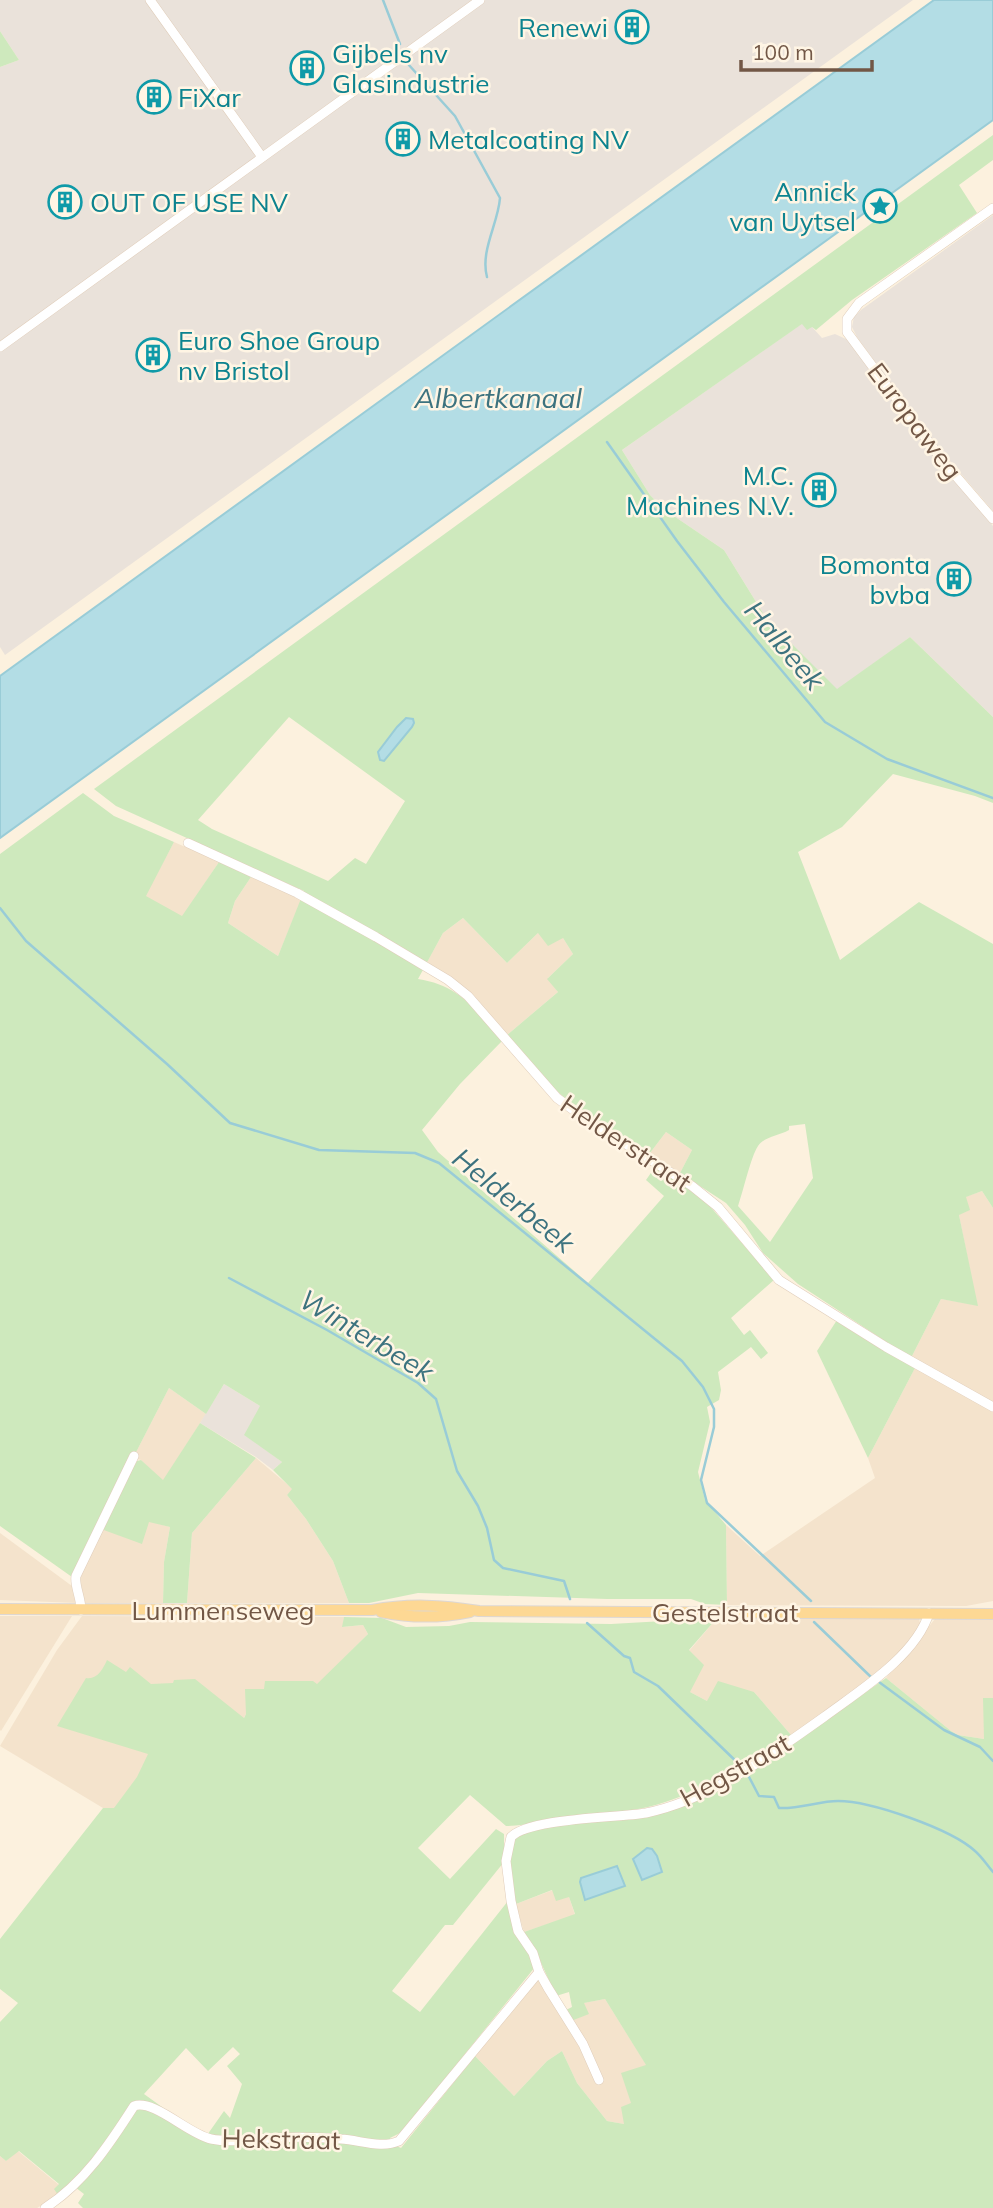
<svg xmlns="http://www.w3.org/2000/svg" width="993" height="2208" viewBox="0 0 993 2208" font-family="Mulish,sans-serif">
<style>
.residential{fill:#f4e3cc}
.industrial{fill:#eae2da}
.green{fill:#cee9bd;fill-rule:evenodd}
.water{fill:#b3dde5;stroke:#99ccd7;stroke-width:2}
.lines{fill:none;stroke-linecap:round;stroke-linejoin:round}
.stream{stroke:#99ccd7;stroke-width:2.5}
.minor-casing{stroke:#e0cdba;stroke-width:10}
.major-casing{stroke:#ddd7d3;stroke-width:12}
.minor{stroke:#fff;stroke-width:9}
.major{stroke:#fdd894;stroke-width:10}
.labels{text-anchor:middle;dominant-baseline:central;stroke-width:5;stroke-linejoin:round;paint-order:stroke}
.culture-label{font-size:26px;fill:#0d838f;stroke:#fff5e4;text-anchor:start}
.street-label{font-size:26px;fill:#725746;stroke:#fff5e4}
.water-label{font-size:28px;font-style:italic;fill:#3d737f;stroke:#fff5e4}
</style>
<rect width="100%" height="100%" fill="#fcf1de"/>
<!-- residential -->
<g class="residential">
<path d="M174,842L219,862L182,917L145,896Z"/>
<path d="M251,877L301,900L278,956L228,923L235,901Z"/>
<path d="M463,918L507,963L538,933L563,938L573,954L548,978L558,992L507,1035L426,964L443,933Z"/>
<path d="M666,1132L692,1150L680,1173L650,1153Z"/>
<path d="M982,1191L993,1208V1404L911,1358L941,1299L977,1305L959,1215L965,1197Z"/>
<path d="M915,1368L993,1412V1601L966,1606L727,1605L726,1525L760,1556L875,1478L868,1458Z"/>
<path d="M169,1388L206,1414L163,1481L141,1460L133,1458Z"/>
<path d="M256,1458L293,1489L287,1495L306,1519L333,1561L349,1603H187L192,1533Z"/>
<path d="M149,1521L170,1527L164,1562L163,1603H84L77,1578L101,1529Z"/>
<path d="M0,1533L76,1589L78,1603L0,1600Z"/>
<path d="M0,1616H72L1,1731L0,1730Z"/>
<path d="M82,1616L344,1617L343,1627L363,1625L368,1634L317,1685L265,1681V1689L246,1714L186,1816L103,1808L0,1746L57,1650Z"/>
<path d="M717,1618L919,1619L920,1623L919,1629L888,1666L869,1683L791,1735L754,1692L707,1701L690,1692L689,1651Z"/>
<path d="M935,1619L993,1620V1698H984V1739L958,1735L951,1731L886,1678Z"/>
<path d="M553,1890L569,1897L575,1915L524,1932L516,1904Z"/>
<path d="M537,1979L541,1980L568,2022L583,2003L605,1999L647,2066L624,2124L607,2121L577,2083L562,2051L547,2061L514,2096L475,2056Z"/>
<path d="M18,2151L59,2185L58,2195L37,2208H0V2156L6,2161Z"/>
</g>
<!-- industrial -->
<g class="industrial">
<path d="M0,0H913L5,655L0,647V67L19,60L0,31Z"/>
<path d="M993,215V511L938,447L857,337L852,327L854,317L861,310Z"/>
<path d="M803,323L812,327L822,338L835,334L848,340L926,446L993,526V717L910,637L837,690L766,618L724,550L665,510L650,495L622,450Z"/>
<path d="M224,1384L260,1406L266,1450L282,1462L273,1470L256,1457L200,1423Z"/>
</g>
<!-- green -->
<g class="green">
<path d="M0,31L19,60L0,67Z"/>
<path d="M993,135V160L959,185L977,213L852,300L816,330L812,327L807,330L802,324L622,450L650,495L665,510L724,550L766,618L837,689L910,637L993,717V803L975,796L893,774L842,827L798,852L840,960L919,902L993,944V1208L982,1191L966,1197L970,1210L959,1215L978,1306L941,1299L911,1358L798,1284L763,1253L745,1225L726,1203L680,1173L692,1150L666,1132L650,1153L571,1104L555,1089L507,1035L558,992L547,979L573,954L563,938L548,946L538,933L507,963L463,918L443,933L418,979C459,985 477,1010 502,1041L460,1084L422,1130L438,1152L588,1283L664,1196L646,1180L655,1167L694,1193L708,1204L774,1280L731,1318L744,1335L750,1330L768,1353L761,1359L751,1347L718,1372L721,1390L719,1400L707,1407L710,1422L698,1472L705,1500L726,1525L727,1605L705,1604L691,1599H607L418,1593L369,1603H349L333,1561L306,1519L287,1495L292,1489L273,1470L282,1462L244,1435L260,1406L224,1384L206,1414L169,1388L72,1577L0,1526V854L83,793L114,816L174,842L146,896L182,916L219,862L251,877L235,901L228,923L278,956L304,891L116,806L94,789ZM289,717L405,801L366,864L355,858L328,881L212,829L198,820ZM805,1124L813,1178L770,1242L738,1206C743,1192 751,1156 758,1146C765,1136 779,1136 789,1130V1126Z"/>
<path d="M837,1320L915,1368L868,1458L817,1351Z"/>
<path d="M200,1423L256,1458L192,1533L187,1603H163L164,1562L170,1527L149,1522L142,1544L101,1529L137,1461L141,1460L163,1480Z"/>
<path d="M344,1617L382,1618L406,1627L449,1626L470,1622L611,1624L717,1618L689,1650L704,1665L690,1692L707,1701L718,1681L754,1692L791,1735C746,1763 701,1794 648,1807C622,1813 595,1812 569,1816C547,1819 527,1826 506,1826L470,1795L418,1848L450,1879L496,1829L504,1834V1862L453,1925H445L392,1991L420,2012L508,1901L535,1967L402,2132L390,2138L392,2144L401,2148L475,2056L514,2096L547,2061L562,2051L577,2083L607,2121L624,2124L621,2107L631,2103L621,2073L646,2065L605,1999L584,2003L589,2014L571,2021L566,2010L572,2007L569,1992L556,1996L538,1956L524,1932L575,1914L569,1897L556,1901L552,1890L516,1904C514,1889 504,1848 517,1837C543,1816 618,1826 653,1815C740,1788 812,1730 886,1678L951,1731L958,1735L984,1739L983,1698H993V2208H83L78,2203L84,2194L71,2184L58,2195L54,2189L59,2184L19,2151L6,2161L0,2156V2022L18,2003L0,1989V1939L103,1808H114L137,1777L148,1754L57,1726L86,1678C97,1680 103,1669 107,1660L126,1672L130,1667L151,1684L173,1683L174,1680L195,1679L244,1718L246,1714L245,1689H264L265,1681H313L317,1684L368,1634L363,1625L342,1627ZM580,1882L625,1886L586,1900ZM233,2047L240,2054L227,2066L242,2084L230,2118L224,2111L205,2138L144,2094L186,2048L208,2071Z"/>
</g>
<!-- water -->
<g class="water">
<path d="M934,0H993V120L0,838V676Z"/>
<path d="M406,718L413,719L414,723L412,727L384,761L380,760L378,752L397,727Z"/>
<path d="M647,1848L652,1849L657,1856L662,1872L642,1880L633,1859Z"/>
<path d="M617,1866L625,1886L585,1900L580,1882L581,1878Z"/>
</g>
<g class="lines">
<!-- stream -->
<g class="stream">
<path d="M383,0L400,44"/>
<path d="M408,64L455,116L500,198C498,224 480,251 487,277"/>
<path d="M607,442L677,541L724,602L825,722L887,759L993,798"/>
<path d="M0,908L26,941L167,1064L230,1123L319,1150L415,1153L439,1163L682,1361L703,1387L714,1409V1427L701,1480L707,1503L811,1601"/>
<path d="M229,1278L327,1330L418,1383L436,1399L457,1471L478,1506L487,1528L494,1560L503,1568L564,1581L570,1599"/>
<path d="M814,1622L872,1678"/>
<path d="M587,1623L624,1656L630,1658L634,1672L658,1686L742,1767"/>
<path d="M879,1682L944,1730L980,1747L993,1761"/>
<path d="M748,1775L759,1796L774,1797L779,1808C800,1809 819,1801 838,1801C871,1801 951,1829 975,1851C982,1857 987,1865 993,1872"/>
</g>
<defs>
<g id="minor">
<path d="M150,0L262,157"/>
<path d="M993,208L859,303L847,319V332L942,460L993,519"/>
<path d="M0,347L480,0"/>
<path d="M188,843L297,893L376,937L448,980L468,996L557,1098L583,1117L692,1186L718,1207L779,1280L886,1347L993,1407"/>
<path d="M81,1610C81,1597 74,1585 76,1576L134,1456"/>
<path d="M599,2080L583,2044L548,1988L539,1972L533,1953L518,1931L511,1901L506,1861L511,1837C529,1818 617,1818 646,1813C710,1800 772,1754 824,1717C859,1691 916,1656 929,1613"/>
<path d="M45,2208C84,2183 109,2145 134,2106C154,2099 188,2134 211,2139C231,2143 252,2139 271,2138C294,2137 318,2137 341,2139C360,2140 381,2149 399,2141L539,1972"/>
</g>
<g id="major">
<path d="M0,1609L372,1610C409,1603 442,1605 479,1611L993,1614"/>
<path d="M381,1612C410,1618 441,1618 470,1612"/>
</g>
</defs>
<!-- minor casing -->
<use href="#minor" class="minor-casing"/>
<!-- major casing -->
<use href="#major" class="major-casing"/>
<!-- minor -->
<use href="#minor" class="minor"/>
<!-- major -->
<use href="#major" class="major"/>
</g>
<!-- icons -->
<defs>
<symbol id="building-ring" viewBox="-11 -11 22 22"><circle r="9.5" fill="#fff5e4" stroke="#0f9aa8" stroke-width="1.5"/><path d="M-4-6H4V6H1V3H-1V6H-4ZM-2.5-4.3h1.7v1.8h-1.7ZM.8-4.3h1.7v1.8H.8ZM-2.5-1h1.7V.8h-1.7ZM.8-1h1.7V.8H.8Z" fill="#0f9aa8"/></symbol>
<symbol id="sight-ring" viewBox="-11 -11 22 22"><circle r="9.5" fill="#fff5e4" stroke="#0f9aa8" stroke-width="1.5"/><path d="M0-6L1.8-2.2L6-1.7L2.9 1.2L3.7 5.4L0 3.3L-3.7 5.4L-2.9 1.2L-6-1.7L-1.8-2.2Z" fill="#0f9aa8"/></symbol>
</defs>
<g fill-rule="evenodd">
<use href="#building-ring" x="613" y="8" width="38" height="38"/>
<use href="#building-ring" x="288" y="49" width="38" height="38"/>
<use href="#building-ring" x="135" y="78" width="38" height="38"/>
<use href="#building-ring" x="384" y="120" width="38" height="38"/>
<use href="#building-ring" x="46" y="183" width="38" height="38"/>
<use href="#sight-ring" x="861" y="187" width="38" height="38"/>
<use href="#building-ring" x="134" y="336" width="38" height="38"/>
<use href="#building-ring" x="800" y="471" width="38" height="38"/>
<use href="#building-ring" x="935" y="560" width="38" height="38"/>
</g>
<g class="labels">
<!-- culture labels -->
<g class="culture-label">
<text x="608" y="27" text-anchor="end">Renewi</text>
<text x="332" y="53">Gijbels nv<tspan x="332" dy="30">Glasindustrie</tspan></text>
<text x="178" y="97">FiXar</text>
<text x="428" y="139">Metalcoating NV</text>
<text x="856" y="191" text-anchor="end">Annick<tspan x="856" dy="30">van Uytsel</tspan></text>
<text x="90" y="202">OUT OF USE NV</text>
<text x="178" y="340">Euro Shoe Group<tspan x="178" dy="30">nv Bristol</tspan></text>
<text x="794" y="475" text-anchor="end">M.C.<tspan x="794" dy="30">Machines N.V.</tspan></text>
<text x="930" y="564" text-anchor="end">Bomonta<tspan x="930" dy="30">bvba</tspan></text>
</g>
<!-- street labels -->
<g class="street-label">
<text transform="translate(915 421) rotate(53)">Europaweg</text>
<text transform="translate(626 1143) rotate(34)">Helderstraat</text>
<text x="223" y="1610">Lummenseweg</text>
<text x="725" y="1612">Gestelstraat</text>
<text transform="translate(735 1770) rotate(-29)">Hegstraat</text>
<text transform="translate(281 2139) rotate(1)">Hekstraat</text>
</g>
<!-- water labels -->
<g class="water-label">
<text x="498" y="397">Albertkanaal</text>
<text transform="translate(785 645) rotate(50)">Halbeek</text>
<text transform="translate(514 1200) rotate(39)">Helderbeek</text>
<text transform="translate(367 1335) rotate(31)">Winterbeek</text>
</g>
</g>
<!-- scale -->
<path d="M741 60v10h131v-10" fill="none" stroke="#725746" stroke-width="3.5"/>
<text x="752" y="60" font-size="21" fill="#725746" stroke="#fff5e4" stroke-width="5" paint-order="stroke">100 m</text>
</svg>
